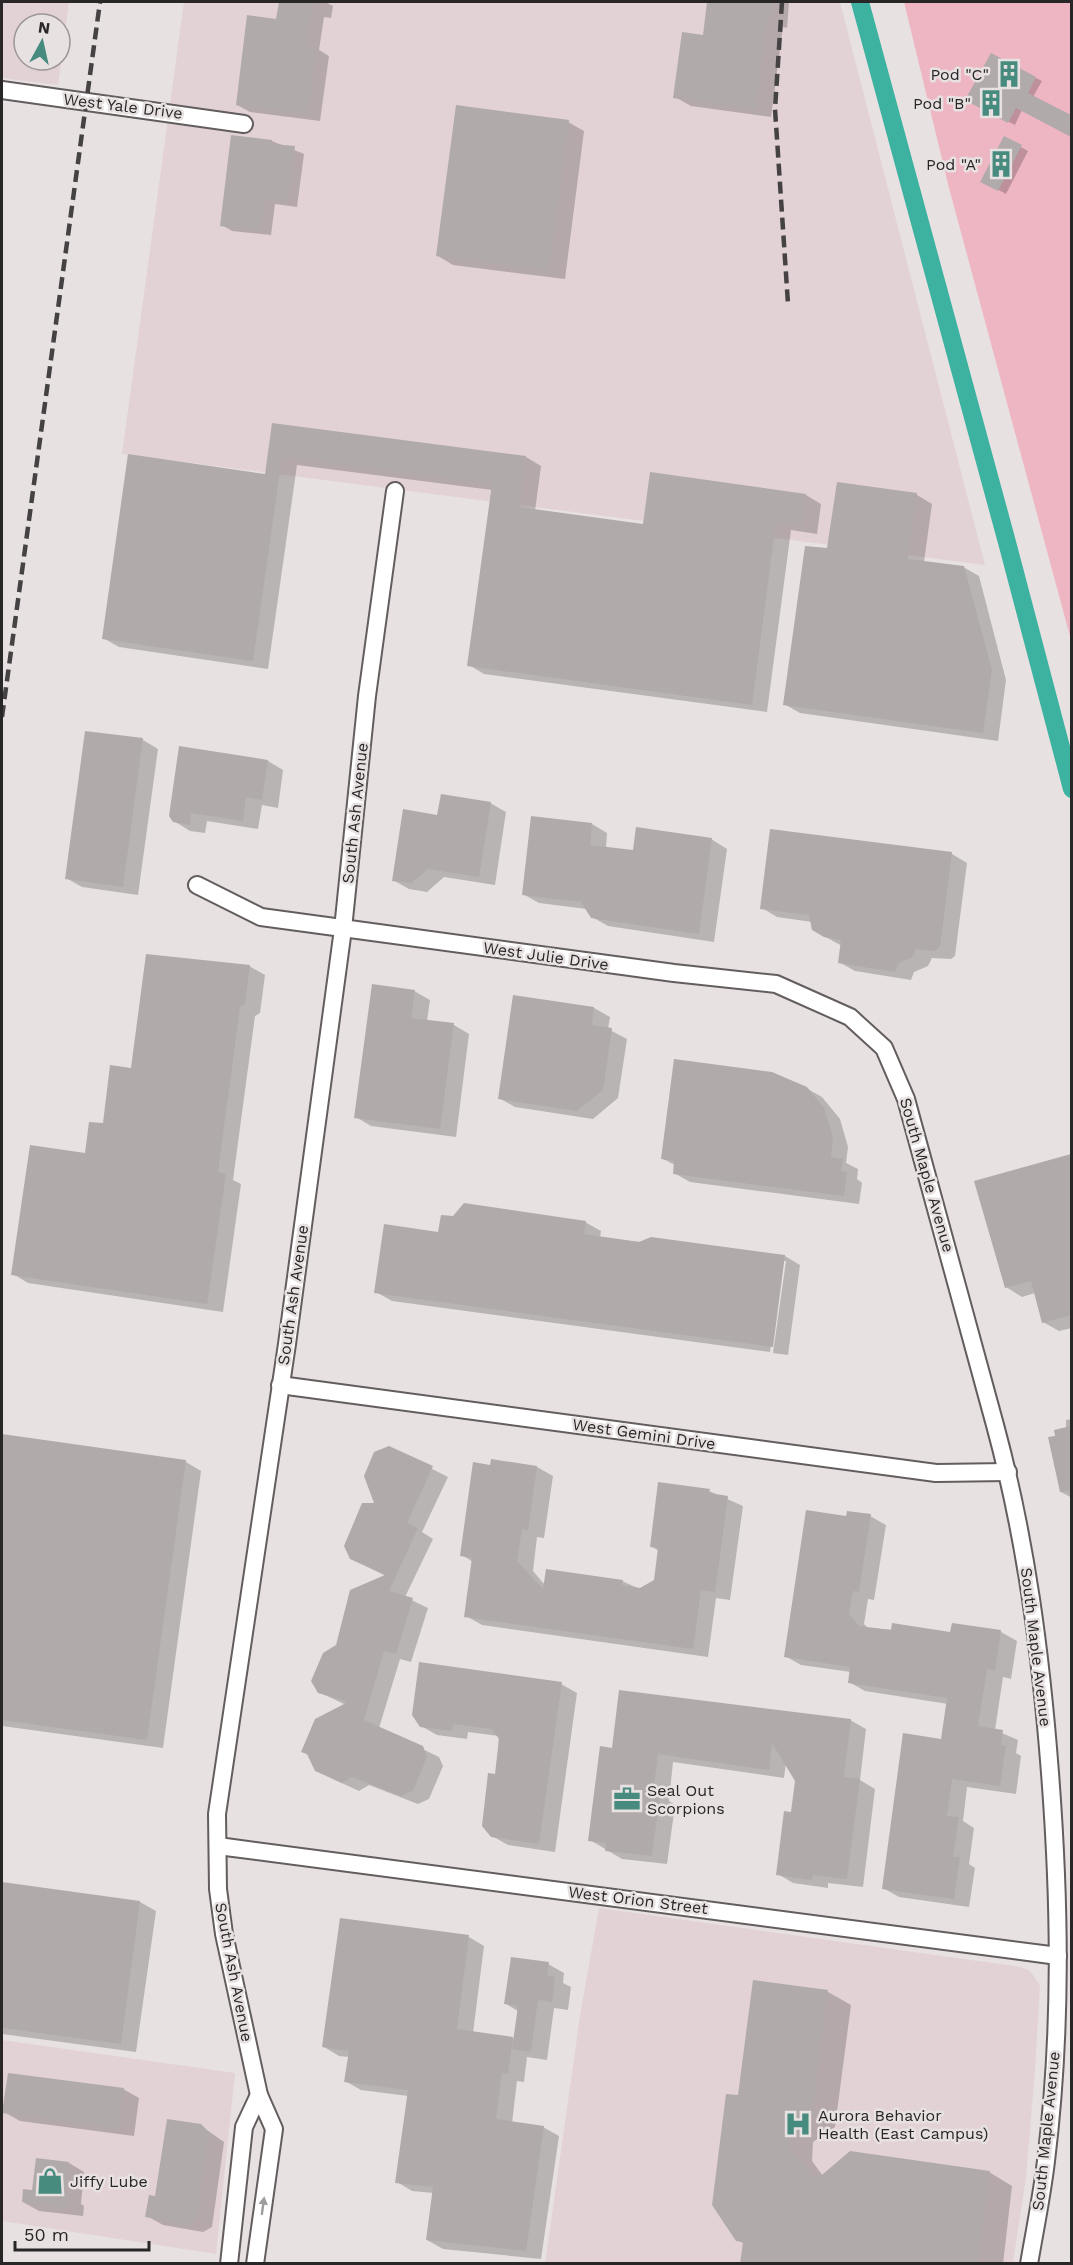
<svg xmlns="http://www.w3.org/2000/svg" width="1073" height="2265" viewBox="0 0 1073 2265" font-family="'Work Sans',sans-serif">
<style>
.built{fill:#e2d2d5;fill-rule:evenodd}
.green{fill:#eeb5c2}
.shadow{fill:#0003}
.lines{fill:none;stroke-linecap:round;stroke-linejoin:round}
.canal{stroke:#3db2a0;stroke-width:18}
.building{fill:#b0aaab}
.street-casing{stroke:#635d5e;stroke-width:20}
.street{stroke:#fff;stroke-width:16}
.rail{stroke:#454243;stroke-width:4.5;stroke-dasharray:12 6;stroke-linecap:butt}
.oneway{fill:#9f9d9e}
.labels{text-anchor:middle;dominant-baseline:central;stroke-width:5;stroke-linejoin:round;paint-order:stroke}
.poi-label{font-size:16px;fill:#292627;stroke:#e8e1e2;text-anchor:end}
.street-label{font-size:16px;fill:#292627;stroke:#e8e1e2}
</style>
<rect width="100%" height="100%" fill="#e8e1e2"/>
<!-- built -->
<g class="built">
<path d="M2,2H69L58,85L2,78ZM24,24H60V60H24Z"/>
<path d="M184,2H840L985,565L122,454Z"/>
<path d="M599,1908L1021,1967L1030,1971L1040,1985L1035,2070L1026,2177L1013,2263L545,2264L580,2016Z"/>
<path d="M2,2040L235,2073L216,2254L2,2221Z"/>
</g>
<!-- green -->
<path class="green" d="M904,2H1071V640L949,188Z"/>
<!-- shadow -->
<g class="shadow">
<path d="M281,2H325L333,6L331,18L324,17L319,50L329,56L320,121L250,112L237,105L278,21Z"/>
<path d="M708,2H789L787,28L783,27L771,117L691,106L675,97L704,37Z"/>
<path d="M991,55L1042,81L1033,97L1072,116V135L1022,110L1015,125L967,100Z"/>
<path d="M568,122L584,131L565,279L453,265L438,256Z"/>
<path d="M233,137L272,141L304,154L297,207L275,204L271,235L232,231L222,225Z"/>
<path d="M1004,138L1028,151L1006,194L982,181Z"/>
<path d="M273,425L526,457L541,466L535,511L644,526L806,495L821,504L817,534L791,530L767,712L484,674L469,665L492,490L297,465L268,669L119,647L103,638L266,476Z"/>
<path d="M838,484L917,495L932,504L924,562L963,567L979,576L1006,680L998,741L800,713L784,704L829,550Z"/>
<path d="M143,740L158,749L138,895L82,887L66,878Z"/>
<path d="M268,761L283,770L278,808L262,805L258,829L207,821L205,833L190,831L174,821Z"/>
<path d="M490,803L506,812L495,885L444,877L427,892L409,889L393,880L439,816Z"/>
<path d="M592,824L607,833L606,848L634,851L711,839L727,849L714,942L608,926L592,917L587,909L539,903L523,894Z"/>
<path d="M952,854L967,863L955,956L951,959L932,958L928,966L914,972L911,980L855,971L839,962L842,946L824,936L812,922L777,917L762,908Z"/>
<path d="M249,966L265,975L260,1013L255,1016L233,1180L241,1184L223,1312L28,1283L13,1274L104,1125L133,1070Z"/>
<path d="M414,991L430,1000L427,1021L454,1025L469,1034L456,1137L371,1126L356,1117Z"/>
<path d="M514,996L594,1008L610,1017L608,1029L627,1039L618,1098L593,1119L515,1107L499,1098Z"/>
<path d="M806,1088L822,1097L840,1119L848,1147L846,1163L858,1169L857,1179L862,1183L859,1204L690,1182L674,1173L675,1165L663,1159Z"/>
<path d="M1072,1156V1328L1059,1331L1043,1322L1035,1293L1022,1297L1006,1287L976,1182Z"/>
<path d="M585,1222L601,1231L600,1238L785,1256L800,1265L788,1355L773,1353L786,1261H783L770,1352L392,1301L376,1292L440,1233Z"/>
<path d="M1072,1419V1498L1061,1492L1057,1437L1066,1429V1420Z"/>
<path d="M2,1436L186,1462L201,1471L163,1748L2,1726Z"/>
<path d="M389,1447L448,1477L422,1532L433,1539L405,1597L428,1608L411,1662L400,1659L379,1728L439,1757L443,1766L429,1799L418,1804L369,1785L359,1791L333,1779L316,1770L310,1756L303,1752L346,1705L319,1692L337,1646L386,1576L351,1558L376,1505Z"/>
<path d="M492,1461L537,1467L553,1476L544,1538L537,1537L533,1571L545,1585L622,1581L640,1589L655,1581L659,1551L651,1546L709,1491L743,1506L730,1600L716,1598L708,1657L482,1625L466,1616L473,1562L462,1555Z"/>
<path d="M870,1516L886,1525L874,1600L868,1599L864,1624L868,1628L952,1634L953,1624L1001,1632L1017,1641L1011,1679L1003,1677L995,1730L1018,1740L1016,1753L1021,1756L1016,1794L967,1787L963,1821L974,1828L969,1864L975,1868L969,1907L899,1897L883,1888L943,1741L948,1704L865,1691L849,1682L851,1672L801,1665L785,1656L848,1517Z"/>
<path d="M561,1684L577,1693L555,1852L508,1845L492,1836L499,1736L468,1732L467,1739L437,1735L421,1726Z"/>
<path d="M850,1720L866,1729L860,1780L875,1789L863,1887L828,1883V1888L793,1883L778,1874L792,1813L796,1780L786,1763L784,1778L673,1762L669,1801L675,1805L667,1864L622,1859L590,1840L613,1750Z"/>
<path d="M2,1883L140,1902L156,1911L136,2052L2,2034Z"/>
<path d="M469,1937L484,1946L473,2033L515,2039L518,2011L506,2004L548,1964L564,1973L563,1983L571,1987L568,2010L554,2008L547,2060L527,2057L524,2082L517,2081L512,2123L543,2127L559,2136L541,2259L443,2249L427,2240L433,2193L412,2191L397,2182L408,2096L361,2090L345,2081L349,2057L339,2056L324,2047Z"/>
<path d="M755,1981L828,1992L851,2005L835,2127L813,2142L812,2161L823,2176L989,2172L1012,2186L1003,2264H742L745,2244L737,2240L739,2097Z"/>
<path d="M123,2089L139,2098L134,2136L20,2121L4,2112Z"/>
<path d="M201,2126L224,2142L212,2227L203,2232L163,2225L147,2216Z"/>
<path d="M69,2163L84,2172L81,2204L84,2206L83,2216L39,2211L23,2202Z"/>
</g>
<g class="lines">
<!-- canal -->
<path class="canal" d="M860,2L1008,546L1072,789"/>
</g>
<!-- building -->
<g class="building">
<path d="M279,2H313L307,46L317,47L308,115L236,105L247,15L276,19Z"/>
<path d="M707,2H773L771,20L767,19L756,109L673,98L682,32L703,35Z"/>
<path d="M991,53L1036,77L1028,93L1071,115V137L1016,108L1008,123L965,100Z"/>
<path d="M456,105L569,120L549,271L436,256Z"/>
<path d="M231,135L272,140V144L295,146L288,202L265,200L261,231L220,226Z"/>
<path d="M1004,136L1022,145L998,191L980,182Z"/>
<path d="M272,423L526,456L519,507L643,524L650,472L806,494L802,526L776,522L752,705L467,666L492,484L282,457L253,661L102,639L128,454L265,474Z"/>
<path d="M837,482L917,493L908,559L964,566L992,670L983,733L783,705L805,546L827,548Z"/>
<path d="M85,731L143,738L123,887L65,879Z"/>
<path d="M179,746L268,760L262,800L246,797L243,821L191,813L190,825L173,822L169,816Z"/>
<path d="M441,794L491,802L479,877L428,869L411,883L392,881L403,809L437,815Z"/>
<path d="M531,816L592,823L590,845L633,850L636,827L712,838L699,934L591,918L581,902L522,895Z"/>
<path d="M770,829L952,852L940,947L935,951L916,949L912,957L899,963L895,972L838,963L841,940L824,937L812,930L809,915L760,909Z"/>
<path d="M146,954L250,965L245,1004L240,1007L218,1172L226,1174L207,1304L11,1275L30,1145L85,1153L89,1122L103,1123L110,1065L131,1068Z"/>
<path d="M372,984L415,990L411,1018L454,1023L440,1129L354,1118Z"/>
<path d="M513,995L594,1007L592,1025L612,1028L603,1090L577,1111L498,1099Z"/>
<path d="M674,1059L772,1072L807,1087L824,1108L833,1137L831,1157L843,1159L841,1171L847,1172L844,1196L673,1174L674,1161L661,1159Z"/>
<path d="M1071,1154V1315L1042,1323L1031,1281L1005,1288L974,1181Z"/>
<path d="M464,1203L586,1221L584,1234L639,1242L651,1237L785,1255L773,1347L374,1293L384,1224L438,1232L441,1215L453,1216Z"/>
<path d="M1071,1426V1490L1060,1492L1048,1437L1055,1436L1054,1430Z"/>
<path d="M2,1434L186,1460L147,1740L2,1720Z"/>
<path d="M389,1446L433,1466L407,1523L418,1528L389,1591L413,1598L396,1654L384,1651L364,1720L423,1746L427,1757L413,1791L401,1796L352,1777L342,1783L315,1771L307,1754L301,1752L315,1719L348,1702L318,1693L311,1681L323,1653L336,1645L350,1590L385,1575L350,1559L344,1546L362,1503H374L364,1476L374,1452Z"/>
<path d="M491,1459L537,1466L528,1530L522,1529L517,1561L543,1589L546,1569L623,1580L622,1585L640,1588L654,1580L658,1548L650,1547L658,1482L710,1489L709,1493L728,1496L715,1592L701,1590L693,1649L464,1617L472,1558L460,1556L473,1462L490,1465Z"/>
<path d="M806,1510L846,1516L847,1511L871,1514L859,1592L853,1591L849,1614L859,1626L891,1630L892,1623L950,1632L952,1623L1001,1630L995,1671L987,1669L978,1726L1003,1730L1001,1745L1006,1746L1000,1786L952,1779L947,1816L959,1817L953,1857H960L954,1899L882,1889L903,1733L941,1739L947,1698L848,1683L850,1667L784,1657Z"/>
<path d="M419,1662L562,1682L539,1844L491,1837L482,1826L488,1773L495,1774L499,1739L492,1729L453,1724L452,1731L420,1727L412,1715Z"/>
<path d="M619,1690L851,1719L844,1777L860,1779L847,1879L813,1875L812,1880L776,1875L784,1811L791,1812L795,1781L772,1743L769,1770L658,1754L653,1794H660L652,1856L605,1851L606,1843L588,1841L600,1746L612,1748Z"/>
<path d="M2,1882L140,1901L121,2044L2,2028Z"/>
<path d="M340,1918L469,1935L457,2029L513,2037L508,2074L502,2073L496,2119L544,2126L526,2251L426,2240L433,2187L395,2183L408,2090L344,2082L349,2051L322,2047Z"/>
<path d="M511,1957L549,1962L547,1975L555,1977L552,2002L538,2000L531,2052L512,2049L518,2006L504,2004Z"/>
<path d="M753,1980L828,1990L812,2114L790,2129L789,2147L816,2180L850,2151L990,2171L978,2264H740L743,2242L736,2241L712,2205L726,2094L738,2095Z"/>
<path d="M8,2073L124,2088L118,2128L2,2113Z"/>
<path d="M167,2119L201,2124L209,2132L197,2218L187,2224L145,2217L149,2195L155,2196Z"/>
<path d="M36,2158L69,2162L65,2195H69L67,2208L22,2202L23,2189L32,2190Z"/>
</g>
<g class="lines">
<defs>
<g id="street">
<path d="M2,90L244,124"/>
<path d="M197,885L261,917L674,973L776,984L850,1017L884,1048L906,1099L995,1425C1026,1539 1041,1655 1050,1773C1060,1903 1062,2031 1046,2161C1042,2195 1035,2229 1029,2264"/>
<path d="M280,1385L936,1473L1008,1472"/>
<path d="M218,1846L1058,1956"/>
<path d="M229,2264L244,2127L259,2095"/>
<path d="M255,2264L274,2129L259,2095L224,1934L218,1889L217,1814L287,1344L343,929L367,696L395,491"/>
</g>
</defs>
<!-- street casing -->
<use href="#street" class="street-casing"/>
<!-- street -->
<use href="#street" class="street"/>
<!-- rail -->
<g class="rail">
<path d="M782,2L775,109L788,304"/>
<path d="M2,717L100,2"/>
</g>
</g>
<!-- one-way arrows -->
<defs><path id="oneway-solid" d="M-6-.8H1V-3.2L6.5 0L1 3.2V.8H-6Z" transform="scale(1.5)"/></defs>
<use class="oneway" href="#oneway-solid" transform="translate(263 2206) rotate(-82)"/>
<!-- icons -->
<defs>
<symbol id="building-bare" viewBox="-9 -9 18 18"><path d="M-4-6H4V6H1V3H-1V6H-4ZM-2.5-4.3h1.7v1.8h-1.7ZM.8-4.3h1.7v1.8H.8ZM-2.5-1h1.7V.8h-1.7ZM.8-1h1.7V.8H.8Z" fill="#478b7f" stroke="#e8e1e2" stroke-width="2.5" paint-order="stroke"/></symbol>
<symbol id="office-bare" viewBox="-9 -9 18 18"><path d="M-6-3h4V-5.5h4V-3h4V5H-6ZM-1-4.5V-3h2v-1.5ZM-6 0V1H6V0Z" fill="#478b7f" stroke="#e8e1e2" stroke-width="2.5" paint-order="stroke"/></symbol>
<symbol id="hospital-bare" viewBox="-9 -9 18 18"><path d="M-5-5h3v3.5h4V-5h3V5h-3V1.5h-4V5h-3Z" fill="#478b7f" stroke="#e8e1e2" stroke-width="2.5" paint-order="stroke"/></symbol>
<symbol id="shop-bare" viewBox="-9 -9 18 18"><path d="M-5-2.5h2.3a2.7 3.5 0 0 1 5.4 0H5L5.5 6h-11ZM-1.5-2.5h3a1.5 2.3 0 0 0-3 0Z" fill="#478b7f" stroke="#e8e1e2" stroke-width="2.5" paint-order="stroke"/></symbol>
</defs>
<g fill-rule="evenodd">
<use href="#building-bare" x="990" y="55" width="38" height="38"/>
<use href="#building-bare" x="972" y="84" width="38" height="38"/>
<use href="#building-bare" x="982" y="145" width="38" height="38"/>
<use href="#office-bare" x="608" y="1780" width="38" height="38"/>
<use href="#hospital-bare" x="779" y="2105" width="38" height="38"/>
<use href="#shop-bare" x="31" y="2162" width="38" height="38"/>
</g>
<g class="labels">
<!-- poi labels -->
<g class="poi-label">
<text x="989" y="74">Pod "C"</text>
<text x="971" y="103">Pod "B"</text>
<text x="981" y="164">Pod "A"</text>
<text x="647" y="1790" text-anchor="start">Seal Out<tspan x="647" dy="18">Scorpions</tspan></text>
<text x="818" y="2115" text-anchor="start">Aurora Behavior<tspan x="818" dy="18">Health (East Campus)</tspan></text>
<text x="70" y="2181" text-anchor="start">Jiffy Lube</text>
</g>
<!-- street labels -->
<g class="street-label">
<text transform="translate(123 106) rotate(7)">West Yale Drive</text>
<text transform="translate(355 813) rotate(-84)">South Ash Avenue</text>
<text transform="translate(546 956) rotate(8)">West Julie Drive</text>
<text transform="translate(927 1175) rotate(74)">South Maple Avenue</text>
<text transform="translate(293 1295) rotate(-82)">South Ash Avenue</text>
<text transform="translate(644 1434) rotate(8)">West Gemini Drive</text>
<text transform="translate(1036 1647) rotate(83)">South Maple Avenue</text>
<text transform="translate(638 1900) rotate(7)">West Orion Street</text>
<text transform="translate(234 1972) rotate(79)">South Ash Avenue</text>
<text transform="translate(1046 2131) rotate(-84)">South Maple Avenue</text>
</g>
</g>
<!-- border -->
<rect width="1073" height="2265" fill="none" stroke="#292627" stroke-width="6"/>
<!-- north arrow -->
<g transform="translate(42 42) rotate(8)"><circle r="28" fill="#e8e1e2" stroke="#9c9697" stroke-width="1.5"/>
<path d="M0-4.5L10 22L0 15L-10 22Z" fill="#478b7f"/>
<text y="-9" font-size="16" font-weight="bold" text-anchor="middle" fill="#292627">N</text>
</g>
<!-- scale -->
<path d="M15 2241v9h134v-9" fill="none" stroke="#292627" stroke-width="3"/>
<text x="24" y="2241" font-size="18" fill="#292627" stroke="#e8e1e2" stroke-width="4.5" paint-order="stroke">50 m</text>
</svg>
